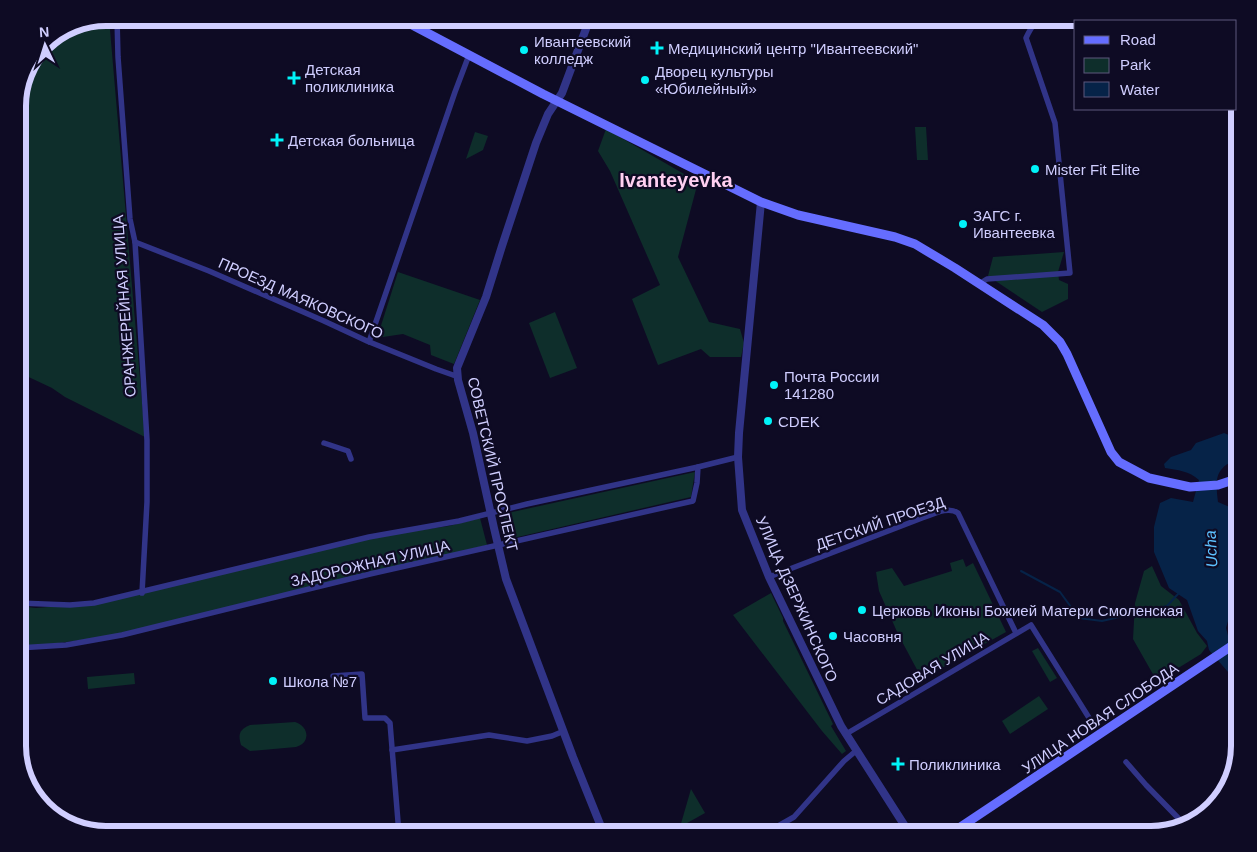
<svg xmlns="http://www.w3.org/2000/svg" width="1257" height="852" viewBox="0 0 1257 852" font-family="Helvetica,sans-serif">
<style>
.green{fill:#0e2e2b}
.water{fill:#062348}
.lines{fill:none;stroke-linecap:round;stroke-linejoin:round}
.stream{stroke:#062348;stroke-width:2}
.minor{stroke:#313488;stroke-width:5.5}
.tertiary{stroke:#313488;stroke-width:8}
.secondary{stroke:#656dff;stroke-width:9}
.poi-dot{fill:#00f3f9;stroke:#0e0b24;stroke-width:2}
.labels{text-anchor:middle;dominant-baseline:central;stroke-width:4.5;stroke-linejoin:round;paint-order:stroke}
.poi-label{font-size:15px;fill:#d0ceff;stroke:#0e0b24;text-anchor:start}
.street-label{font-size:15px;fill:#d0ceff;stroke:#0e0b24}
.water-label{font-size:16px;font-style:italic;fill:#5cc0ff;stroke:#0e0b24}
.district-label{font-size:20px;font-weight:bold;fill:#ffd0f1;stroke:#0e0b24}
.rim{fill:none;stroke:#d0ceff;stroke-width:6}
</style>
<rect width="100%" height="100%" fill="#0e0b24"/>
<!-- green -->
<g class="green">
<path d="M106,18H109L145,437L65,397L52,388L18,372V101L44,43L73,24Z"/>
<path d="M915,127H926L928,160H917Z"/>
<path d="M606,129L698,182L678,257L709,322L740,329L744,343L741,357H710L701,349L658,365L632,299L660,285L610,171L598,151Z"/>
<path d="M475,132L488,136L483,150L466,159Z"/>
<path d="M1064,252L1058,272L1059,280L1068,284V299L1042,312L988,276L993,257Z"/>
<path d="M398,272L480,300L454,364L431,355L430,345L403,334L383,337L378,335Z"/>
<path d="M555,312L577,368L550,378L529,323Z"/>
<path d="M695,472L691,497L509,539L503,514Z"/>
<path d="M480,518L487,545L122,635L18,648V606L36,608L94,603L369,537L449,526Z"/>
<path d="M963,559L966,567L973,563L1006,632L922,679L898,634L879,591L876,572L892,568L904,586L952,571L950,563Z"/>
<path d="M1152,566L1161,586L1179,600L1197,633L1207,646L1201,654L1175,670L1154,676L1133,639L1135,603L1144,571Z"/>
<path d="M771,593L783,618V621L833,724L831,726L846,751L842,754L822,731L733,615Z"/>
<path d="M1038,648L1057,678L1050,682L1032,651Z"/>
<path d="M134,673L135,684L88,689L87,677Z"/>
<path d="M1039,696L1048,709L1010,734L1002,721Z"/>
<path d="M295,722C309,726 311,743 296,747L250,751L241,745C238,734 239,730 250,725Z"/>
<path d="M691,789L705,813L680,827Z"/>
</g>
<!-- water -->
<path class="water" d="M1224,433L1231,436L1239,435V458C1215,468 1215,478 1218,502L1239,511V592L1231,611L1226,628L1232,651L1239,663V683L1235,680L1209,650L1207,641L1198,631L1187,600L1169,588L1154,552V527L1160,503L1171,498L1193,502L1199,480C1189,471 1178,470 1165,468L1164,464L1171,457L1191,450L1196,443Z"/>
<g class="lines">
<!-- stream -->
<path class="stream" d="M1021,571L1060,592L1079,618L1102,621L1167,606L1178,594"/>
<!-- minor -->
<g class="minor">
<path d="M117,18L118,57L130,219L135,242L147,440V502L142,593"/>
<path d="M135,242L209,271L324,321L367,341L436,369L453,375L458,376"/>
<path d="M979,284L987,279L1070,273L1055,123L1026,38C1032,25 1034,23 1047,18"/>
<path d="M369,342L455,92L469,55"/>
<path d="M324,443L348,451L351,459"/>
<path d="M769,577L922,518C934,514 948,506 958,513L1016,633"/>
<path d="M18,603L70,605L94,603L369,537L459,521L527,504L698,467"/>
<path d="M18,648L66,645L122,635L370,574L693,501L697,483L698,467L738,457"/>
<path d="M333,676L362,674L365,718H385L390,723L399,834"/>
<path d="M846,734L1031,625L1091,721"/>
<path d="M392,750L489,735L527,741L552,736L564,731"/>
<path d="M1126,762L1146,785L1185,825"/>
<path d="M764,834L794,817L844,761L857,750"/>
</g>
<!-- tertiary -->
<g class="tertiary">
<path d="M590,18L562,93L548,114L536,143L502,246L486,297L457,368L458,380L473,433L494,528L506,579L573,757L604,834"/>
<path d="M761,202L739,433L738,457L742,510L769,577L841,726L910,834"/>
</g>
<!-- secondary -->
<g class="secondary">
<path d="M399,18L543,94L761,202L798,215L895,237L915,244L955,268L1043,325L1060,342L1067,354L1111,452L1119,462L1149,478L1190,487L1218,485L1239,478"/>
<path d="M950,834L1239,641"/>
</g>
</g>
<!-- markers -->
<g class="poi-dot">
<path d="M654.5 40.5h5v5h5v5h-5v5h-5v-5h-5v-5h5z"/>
<circle cx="524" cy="50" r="5"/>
<path d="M291.5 70.5h5v5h5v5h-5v5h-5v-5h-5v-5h5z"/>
<circle cx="645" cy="80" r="5"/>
<path d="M274.5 132.5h5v5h5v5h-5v5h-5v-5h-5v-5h5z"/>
<circle cx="1035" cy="169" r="5"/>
<circle cx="963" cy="224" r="5"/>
<circle cx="774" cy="385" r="5"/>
<circle cx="768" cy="421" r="5"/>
<circle cx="862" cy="610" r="5"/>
<circle cx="833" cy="636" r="5"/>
<circle cx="273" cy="681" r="5"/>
<path d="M895.5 756.5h5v5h5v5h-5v5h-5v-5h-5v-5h5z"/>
</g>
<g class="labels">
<!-- poi labels -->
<g class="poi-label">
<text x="534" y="41">Ивантеевский<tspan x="534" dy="17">колледж</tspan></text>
<text x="668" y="48">Медицинский центр "Ивантеевский"</text>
<text x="305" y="69">Детская<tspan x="305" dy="17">поликлиника</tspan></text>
<text x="655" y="71">Дворец культуры<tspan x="655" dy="17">«Юбилейный»</tspan></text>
<text x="288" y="140">Детская больница</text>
<text x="1045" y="169">Mister Fit Elite</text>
<text x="973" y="215">ЗАГС г.<tspan x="973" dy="17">Ивантеевка</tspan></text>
<text x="784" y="376">Почта России<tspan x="784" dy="17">141280</tspan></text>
<text x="778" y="421">CDEK</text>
<text x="872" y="610">Церковь Иконы Божией Матери Смоленская</text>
<text x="843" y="636">Часовня</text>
<text x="283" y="681">Школа №7</text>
<text x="909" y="764">Поликлиника</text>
</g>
<!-- street labels -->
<g class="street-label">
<text transform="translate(301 298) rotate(24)">ПРОЕЗД МАЯКОВСКОГО</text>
<text transform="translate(124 306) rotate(-94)">ОРАНЖЕРЕЙНАЯ УЛИЦА</text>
<text transform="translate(493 464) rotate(77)">СОВЕТСКИЙ ПРОСПЕКТ</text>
<text transform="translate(880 523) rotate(-19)">ДЕТСКИЙ ПРОЕЗД</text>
<text transform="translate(370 563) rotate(-13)">ЗАДОРОЖНАЯ УЛИЦА</text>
<text transform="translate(797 599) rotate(66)">УЛИЦА ДЗЕРЖИНСКОГО</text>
<text transform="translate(932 668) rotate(-31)">САДОВАЯ УЛИЦА</text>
<text transform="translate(1100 718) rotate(-34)">УЛИЦА НОВАЯ СЛОБОДА</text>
</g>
<!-- water labels -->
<g class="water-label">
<text transform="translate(1211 549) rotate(-93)">Ucha</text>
</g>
<!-- district labels -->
<g class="district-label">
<text x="676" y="180">Ivanteyevka</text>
</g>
</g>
<!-- crop -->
<path d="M0 0H1257V852H0ZM106 26H1151A80 80 0 0 1 1231 106V746A80 80 0 0 1 1151 826H106A80 80 0 0 1 26 746V106A80 80 0 0 1 106 26Z" fill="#0e0b24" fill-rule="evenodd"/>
<path class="rim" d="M106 26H1151A80 80 0 0 1 1231 106V746A80 80 0 0 1 1151 826H106A80 80 0 0 1 26 746V106A80 80 0 0 1 106 26Z"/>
<!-- legend -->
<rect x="1074" y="20" width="162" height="90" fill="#0e0b24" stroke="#5c597c"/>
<rect x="1084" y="36" width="25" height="8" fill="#656dff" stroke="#5c597c"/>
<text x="1120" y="45" font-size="15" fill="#d0ceff">Road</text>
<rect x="1084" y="58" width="25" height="15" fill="#0e2e2b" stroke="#5c597c"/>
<text x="1120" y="70" font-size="15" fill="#d0ceff">Park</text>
<rect x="1084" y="82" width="25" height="15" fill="#062348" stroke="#5c597c"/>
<text x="1120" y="95" font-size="15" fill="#d0ceff">Water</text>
<!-- north arrow -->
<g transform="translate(45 45) rotate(356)" stroke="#0e0b24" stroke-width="4" paint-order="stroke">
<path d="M0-4L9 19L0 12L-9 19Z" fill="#d0ceff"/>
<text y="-8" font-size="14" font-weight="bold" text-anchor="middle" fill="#d0ceff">N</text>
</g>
</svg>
